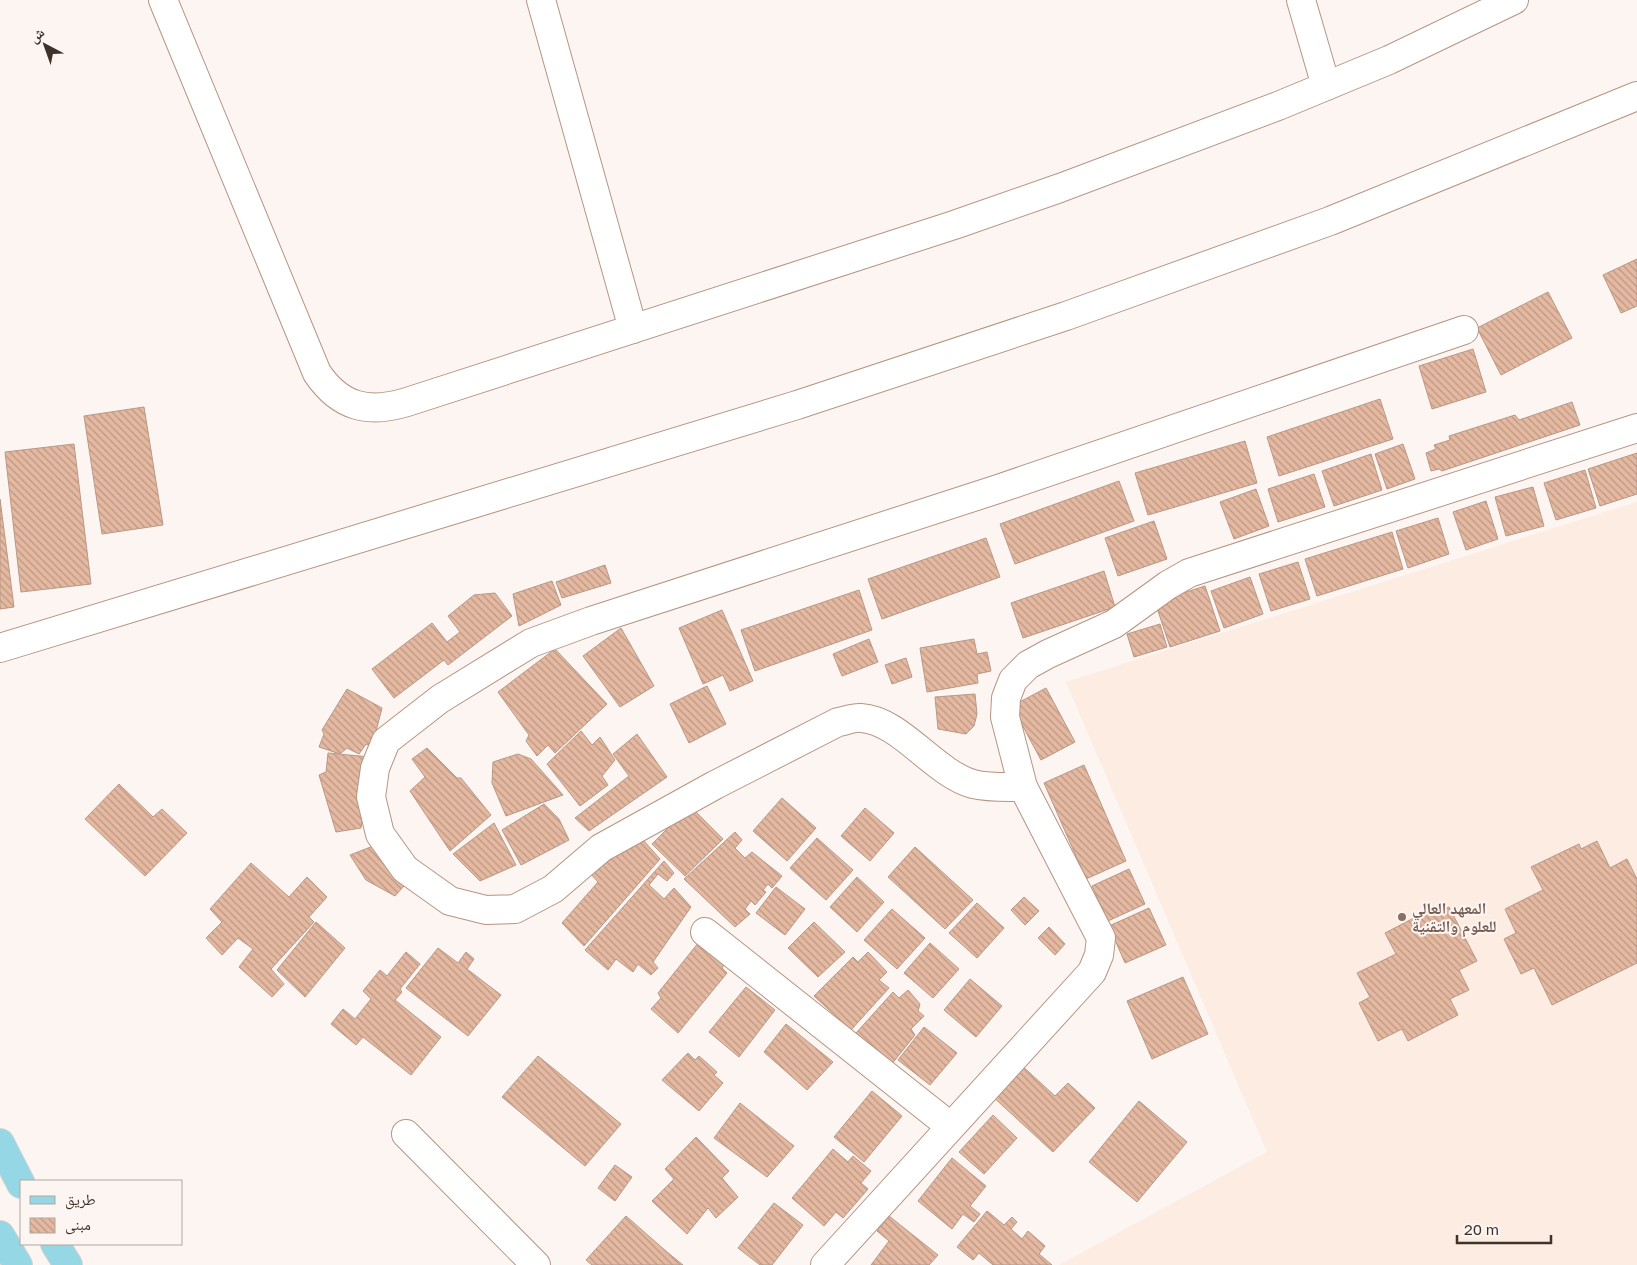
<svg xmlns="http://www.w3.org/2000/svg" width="1637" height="1265" viewBox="0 0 1637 1265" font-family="'Golos Text','Noto Naskh Arabic',sans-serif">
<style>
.built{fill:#fdece2}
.building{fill:url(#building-back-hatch);stroke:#b99886}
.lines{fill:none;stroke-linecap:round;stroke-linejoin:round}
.minor-casing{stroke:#b69583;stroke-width:30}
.primary-casing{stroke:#d5d2d0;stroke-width:30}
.minor{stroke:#fff;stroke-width:28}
.primary{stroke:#95d7e5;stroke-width:28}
.education-dot{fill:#8d6e63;stroke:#fcf5f1;stroke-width:2}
.labels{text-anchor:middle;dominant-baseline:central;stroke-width:4;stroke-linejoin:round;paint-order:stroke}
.education-label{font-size:16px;font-weight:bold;fill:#785e54;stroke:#fcf5f1;text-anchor:start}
</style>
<defs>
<pattern id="building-back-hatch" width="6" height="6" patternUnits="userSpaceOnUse" patternTransform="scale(1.25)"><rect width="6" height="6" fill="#e5b9a1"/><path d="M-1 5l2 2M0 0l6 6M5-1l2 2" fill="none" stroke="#bb9783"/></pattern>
</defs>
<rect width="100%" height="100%" fill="#fcf5f1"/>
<!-- built -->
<path class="built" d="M1637,502V1265H1059L1267,1152L1066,682Z"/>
<!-- building -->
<g class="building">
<path d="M1637,259V306L1621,313L1603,275Z"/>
<path d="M1548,292L1572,338L1501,375L1477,328Z"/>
<path d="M1473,349L1486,392L1432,409L1419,366Z"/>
<path d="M1380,399L1393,439L1279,476L1267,437Z"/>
<path d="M1572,402L1580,425L1442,471L1439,469L1431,471L1426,453L1436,449L1434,445L1450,440L1449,436L1515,415L1519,420Z"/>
<path d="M144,407L163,525L102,534L84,416Z"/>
<path d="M1245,441L1257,483L1148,515L1135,473Z"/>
<path d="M74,444L91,584L21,592L5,452Z"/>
<path d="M1403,444L1415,479L1387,489L1375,454Z"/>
<path d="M1637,453V494L1600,506L1588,469Z"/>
<path d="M1371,454L1382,490L1334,506L1322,471Z"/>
<path d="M1585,470L1596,508L1556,520L1544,483Z"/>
<path d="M1314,474L1325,507L1278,522L1268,489Z"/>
<path d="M1119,481L1134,521L1015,564L1000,524Z"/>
<path d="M1533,487L1544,526L1506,536L1495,497Z"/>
<path d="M1256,489L1269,526L1234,539L1220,502Z"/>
<path d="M0,499L14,607L0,609Z"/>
<path d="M1486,501L1498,539L1466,550L1453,512Z"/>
<path d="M1438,518L1449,554L1408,568L1396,531Z"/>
<path d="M1154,521L1167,559L1118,576L1105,538Z"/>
<path d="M1392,532L1403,569L1317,596L1305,559Z"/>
<path d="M986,538L1000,577L882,619L868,579Z"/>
<path d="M1298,562L1310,599L1271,611L1259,574Z"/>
<path d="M605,565L611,583L562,598L556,582Z"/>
<path d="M1104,571L1115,607L1023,638L1011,603Z"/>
<path d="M1250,577L1263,614L1224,628L1211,591Z"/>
<path d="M552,581L561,605L519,626L513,594Z"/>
<path d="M1205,586L1220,631L1170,647L1155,602Z"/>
<path d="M859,590L872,630L755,671L741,630Z"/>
<path d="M495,593L512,616L448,665L444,660L394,698L372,669L432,623L447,642L460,632L448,616L474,595Z"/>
<path d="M722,610L753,681L730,691L723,675L703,684L679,628Z"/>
<path d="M1160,624L1167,647L1134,657L1127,634Z"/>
<path d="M621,628L654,686L620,707L583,656Z"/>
<path d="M869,639L878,662L842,676L833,654Z"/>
<path d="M974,639L977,654L987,652L991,671L977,674L978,683L927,692L920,648Z"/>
<path d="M555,649L607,704L555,753L548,745L537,756L526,741L529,735L498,692Z"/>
<path d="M906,658L912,677L892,684L885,665Z"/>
<path d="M707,686L726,724L689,743L670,704Z"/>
<path d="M1046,688L1075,742L1041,760L1012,706Z"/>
<path d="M347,689L382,708L372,747L366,744L359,754L347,748L340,754L319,747L324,734L322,730Z"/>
<path d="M975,694L977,714L974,726L966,734L938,729L935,697Z"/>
<path d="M581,731L592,745L600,737L615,760L602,776L608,785L580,806L547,764Z"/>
<path d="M637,734L667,777L589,831L575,818L629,776L613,754Z"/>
<path d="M427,748L457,778H461L491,815L450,851L410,791L425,777L412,759Z"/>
<path d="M328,753L370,757L361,828L336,832L319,775L326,772Z"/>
<path d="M518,754L531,759L563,795L506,816L492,783L493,762Z"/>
<path d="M1084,765L1126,861L1086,879L1044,783Z"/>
<path d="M119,784L153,817L162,809L187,833L145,876L85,819Z"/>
<path d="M782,798L816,828L787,861L753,831Z"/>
<path d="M544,804L559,819L569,840L521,865L502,830Z"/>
<path d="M690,806L723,839L685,876L652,844Z"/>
<path d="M865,808L894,833L870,861L841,836Z"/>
<path d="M494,823L516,865L480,881L453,854Z"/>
<path d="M636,832L660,859L584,946L562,923L598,882L589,872Z"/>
<path d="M735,832L742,840L735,848L745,858L752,852L782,876L772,888L768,884L763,890L766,892L755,905L751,901L745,909L750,914L735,927L684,879Z"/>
<path d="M817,838L853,870L826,900L790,868Z"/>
<path d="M1597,841L1610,868L1627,859L1637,879V963L1552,1005L1534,968L1521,974L1504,939L1516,933L1505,909L1543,890L1531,867L1579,844L1581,849Z"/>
<path d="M381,843L411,878L395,896L366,880L350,855Z"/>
<path d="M915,847L973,900L945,929L888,877Z"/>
<path d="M664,861L674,873L667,881L658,874L649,885L664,899L674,888L691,907L653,962L658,968L651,975L638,964L633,972L616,959L608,970L585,950Z"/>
<path d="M251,863L289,897L307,877L327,897L309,917L314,922L271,969L284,984L272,997L239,967L253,949L238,938L222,955L206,938L222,922L210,909Z"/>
<path d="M1129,869L1145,904L1108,921L1092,886Z"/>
<path d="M857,877L884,902L857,932L830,907Z"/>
<path d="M776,887L805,909L785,935L756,913Z"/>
<path d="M1024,897L1039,911L1025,925L1011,910Z"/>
<path d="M977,903L1004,928L977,958L949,933Z"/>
<path d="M1437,906L1440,911L1449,907L1477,961L1459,970L1469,990L1450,999L1458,1015L1408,1041L1402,1029L1378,1041L1359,1003L1370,997L1357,973L1396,954L1385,933Z"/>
<path d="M1149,908L1166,945L1125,963L1109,926Z"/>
<path d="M892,909L925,938L897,969L864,940Z"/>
<path d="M316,922L345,948L305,997L277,970Z"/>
<path d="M814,922L845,952L818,977L788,948Z"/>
<path d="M1049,927L1065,944L1055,955L1038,938Z"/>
<path d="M703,937L728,958L722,968L727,973L678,1033L651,1009L661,998L658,993Z"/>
<path d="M930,943L959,969L933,998L904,973Z"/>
<path d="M438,948L458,963L466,952L474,959L467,969L501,995L468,1036L406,988Z"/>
<path d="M406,952L420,964L400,989L402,992L395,1000L441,1037L411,1075L363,1037L356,1045L331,1024L343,1009L355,1019L371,999L363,991L380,970L387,976Z"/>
<path d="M868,952L887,972L879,980L889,988L851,1030L814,996L853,957L858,962Z"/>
<path d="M1183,977L1208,1034L1152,1059L1127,1001Z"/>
<path d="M970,979L1002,1006L976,1037L944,1010Z"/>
<path d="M746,987L775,1010L739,1057L709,1032Z"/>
<path d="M908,990L920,1004L918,1011L924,1016L911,1029L915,1035L891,1065L856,1033L893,992L899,998Z"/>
<path d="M786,1024L833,1062L807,1090L764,1052Z"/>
<path d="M924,1027L957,1053L930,1085L898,1060Z"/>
<path d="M688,1053L695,1060L699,1056L717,1072L714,1075L723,1083L699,1111L662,1080Z"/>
<path d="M538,1056L621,1124L585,1166L502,1097Z"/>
<path d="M1020,1064L1055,1096L1068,1083L1095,1108L1053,1152L991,1095Z"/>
<path d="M872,1091L902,1116L864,1162L834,1137Z"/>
<path d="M1139,1101L1187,1142L1137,1202L1089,1162Z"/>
<path d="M740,1103L794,1146L767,1177L714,1138Z"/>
<path d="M993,1115L1017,1138L984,1174L959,1152Z"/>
<path d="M696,1137L729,1171L722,1178L738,1197L716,1218L708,1208L687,1234L652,1201L674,1179L665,1169Z"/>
<path d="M833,1149L848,1162L853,1156L871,1171L861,1183L868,1189L843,1218L836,1212L824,1226L792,1198Z"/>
<path d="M952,1158L986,1186L970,1206L980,1214L974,1222L963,1214L952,1229L918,1201Z"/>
<path d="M615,1165L632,1177L615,1201L598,1188Z"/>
<path d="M774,1203L803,1225L772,1265H760L738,1248Z"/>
<path d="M987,1211L1004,1225L1012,1217L1017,1222L1011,1229L1022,1239L1028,1231L1045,1246L1039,1254L1052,1265H993L979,1253L973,1260L957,1247Z"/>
<path d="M626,1216L667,1252L683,1265H592L586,1260Z"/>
<path d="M889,1216L938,1255L929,1265H871L889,1241L877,1231Z"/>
</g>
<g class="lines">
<defs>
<g id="minor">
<path d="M163,0L317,373C340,407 368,414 407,402L954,225L1060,188L1278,106L1389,60L1514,0"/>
<path d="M541,0L633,329"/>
<path d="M1301,0L1326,86"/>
<path d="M0,648L797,405L1066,316L1330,221L1637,96"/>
<path d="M1023,787C1006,787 989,788 973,784C934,773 900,720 861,718C854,717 845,721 838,722L715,785L601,848L553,889L515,909L486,910L450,901L405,869L380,834L371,797L375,768L386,741L440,699L531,643L591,621L998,489L1464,330"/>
<path d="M705,932L950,1126"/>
<path d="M406,1134L536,1265"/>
<path d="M825,1265L1092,972L1099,955L1101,938L1023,787L1005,717L1006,698L1013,680L1028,665L1048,654L1114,624L1168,585L1189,573L1637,428"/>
</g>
<g id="primary">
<path d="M0,1143L21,1184"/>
<path d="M0,1235L18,1265"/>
<path d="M55,1244L68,1265"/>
</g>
</defs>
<!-- minor casing -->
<use href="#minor" class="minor-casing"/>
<!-- primary casing -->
<use href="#primary" class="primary-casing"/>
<!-- minor -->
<use href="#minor" class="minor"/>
<!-- primary -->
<use href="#primary" class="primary"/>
</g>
<!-- markers -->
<circle class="education-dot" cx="1402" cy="917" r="5"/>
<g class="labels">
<!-- education labels -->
<g class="education-label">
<text x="1412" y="908">المعهد العالي<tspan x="1412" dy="18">للعلوم والتقنية</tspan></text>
</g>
</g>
<!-- legend -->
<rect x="20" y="1180" width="162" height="65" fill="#fcf5f1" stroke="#b0a7a1"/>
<rect x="30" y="1196" width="25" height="8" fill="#95d7e5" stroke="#b0a7a1"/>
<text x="65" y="1205" font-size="15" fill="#3f322a">طريق</text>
<rect x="30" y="1218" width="25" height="15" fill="url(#building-back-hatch)" stroke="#b0a7a1"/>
<text x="65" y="1230" font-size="15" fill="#3f322a">مبنى</text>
<!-- north arrow -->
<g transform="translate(45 45) rotate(319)" stroke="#fcf5f1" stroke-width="4" paint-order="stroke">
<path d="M0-4L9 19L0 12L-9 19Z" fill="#3f322a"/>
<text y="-8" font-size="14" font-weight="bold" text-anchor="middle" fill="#3f322a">ش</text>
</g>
<!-- scale -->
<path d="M1457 1235v8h94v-8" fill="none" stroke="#3f322a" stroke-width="2.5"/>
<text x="1464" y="1235" font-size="15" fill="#3f322a" stroke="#fcf5f1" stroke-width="4" paint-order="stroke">20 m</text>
</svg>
